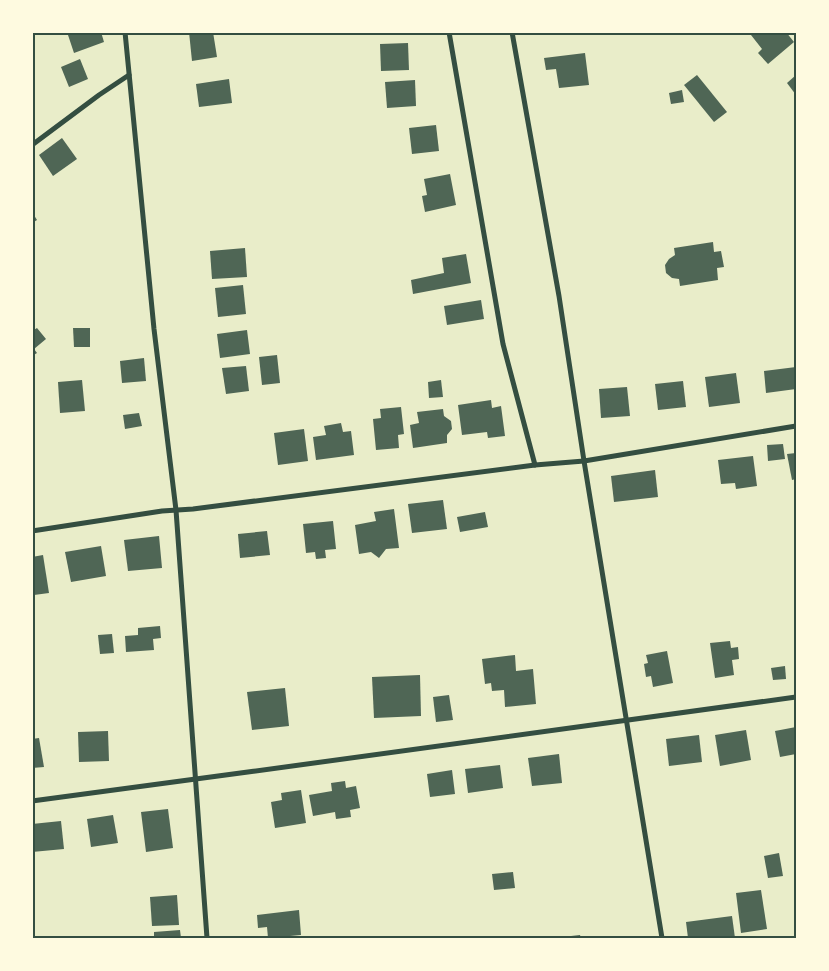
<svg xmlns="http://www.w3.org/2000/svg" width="829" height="971" viewBox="0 0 829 971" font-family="'Work Sans',sans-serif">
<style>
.building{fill:#4f6655}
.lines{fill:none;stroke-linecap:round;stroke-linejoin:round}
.minor{stroke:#344e41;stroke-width:5}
.neatline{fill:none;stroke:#344e41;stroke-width:2}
</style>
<rect width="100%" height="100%" fill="#e9edc9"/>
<!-- building -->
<g class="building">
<path d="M67,32H101L104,42L74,53Z"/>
<path d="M189,32H213L217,57L192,61Z"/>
<path d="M754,32H786L794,42L768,64L758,53L762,49L751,35Z"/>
<path d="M408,43L409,70L381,71L380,44Z"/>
<path d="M585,53L589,85L559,88L556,69L546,70L544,58Z"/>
<path d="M80,59L88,79L69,87L61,67Z"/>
<path d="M697,75L727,112L714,122L684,85Z"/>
<path d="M796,75V95L787,83Z"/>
<path d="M229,79L232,103L199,107L196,84Z"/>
<path d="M415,80L416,106L387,108L385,82Z"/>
<path d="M682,90L684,102L671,104L669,93Z"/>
<path d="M436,125L439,151L412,154L409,128Z"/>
<path d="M62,138L77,159L53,176L39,155Z"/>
<path d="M450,174L456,205L425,212L422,196L427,195L424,179Z"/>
<path d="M32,212L37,220L32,223Z"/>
<path d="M713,242L714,252L721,251L724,267L717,268L718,280L680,286L679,279L672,278L666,273L665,265L669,259L675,255L674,248Z"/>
<path d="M245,248L247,277L212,279L210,251Z"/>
<path d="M466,254L471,283L413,294L411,280L444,273L442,258Z"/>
<path d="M243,285L246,314L218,317L215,288Z"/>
<path d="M481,300L484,319L447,325L444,306Z"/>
<path d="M37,328L46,339L34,349L37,353L32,356V331Z"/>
<path d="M73,328H90V347H74Z"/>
<path d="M247,330L250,354L220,358L217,334Z"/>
<path d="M277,355L280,383L262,385L259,357Z"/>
<path d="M144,358L146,381L122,383L120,361Z"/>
<path d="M246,366L249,391L226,394L222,368Z"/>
<path d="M796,367V389L766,393L764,371Z"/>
<path d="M736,373L740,403L709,407L705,377Z"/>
<path d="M82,380L85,411L60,413L58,382Z"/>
<path d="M441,380L443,397L429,398L428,382Z"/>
<path d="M683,381L686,407L658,410L655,384Z"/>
<path d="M627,387L630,416L601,418L599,389Z"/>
<path d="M491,400L492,408L501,406L505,436L488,438L487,432L462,435L458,405Z"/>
<path d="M401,407L404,434L398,435L399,448L376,450L373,419L381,418L380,409Z"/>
<path d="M443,409L444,416L451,421L452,429L447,435V443L413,448L410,425L419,423L417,412Z"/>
<path d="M139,413L142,426L125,429L123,415Z"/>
<path d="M341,423L343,432L351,431L354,455L316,460L313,437L326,435L324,426Z"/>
<path d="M304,429L308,461L278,465L274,433Z"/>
<path d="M783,444L785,459L768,461L767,445Z"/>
<path d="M796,453V479L792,480L787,454Z"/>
<path d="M753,456L757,486L736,489L735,483L721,484L718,460Z"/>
<path d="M655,470L658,497L614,502L611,476Z"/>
<path d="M443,500L447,529L412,533L408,504Z"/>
<path d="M394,509L399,548L386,549L379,558L371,552L359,554L355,525L376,521L374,512Z"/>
<path d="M485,512L488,527L460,532L457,517Z"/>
<path d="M333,521L336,549L325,550L326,558L316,559L315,552L306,553L303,524Z"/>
<path d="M267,531L270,555L240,558L238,534Z"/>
<path d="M159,536L162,568L128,571L124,540Z"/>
<path d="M101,546L106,576L71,582L65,552Z"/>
<path d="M43,555L49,593L34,595L32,557Z"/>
<path d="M160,626L161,638L153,639L154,650L126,652L125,636L138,635V628Z"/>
<path d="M112,634L114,653L100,654L98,635Z"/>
<path d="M730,641L731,648L738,647L739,659L732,660L734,675L715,678L710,643Z"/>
<path d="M667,651L673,683L653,687L651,676L646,677L644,664L648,663L646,655Z"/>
<path d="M515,655L516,671L533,669L536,704L505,707L504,690L492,691L491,683L485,684L482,659Z"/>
<path d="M785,666L786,679L773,680L771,668Z"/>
<path d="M420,675L421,716L374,718L372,677Z"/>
<path d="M285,688L289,726L252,730L247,692Z"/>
<path d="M449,695L453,720L436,722L433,697Z"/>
<path d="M796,727V754L780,757L775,731Z"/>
<path d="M746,730L751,760L720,766L715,735Z"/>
<path d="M108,731L109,761L79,762L78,732Z"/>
<path d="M699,735L702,762L669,766L666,739Z"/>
<path d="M39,738L44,767L32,768V739Z"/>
<path d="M559,754L562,783L532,786L528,758Z"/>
<path d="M500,765L503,788L468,793L465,769Z"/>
<path d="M452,770L455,794L430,797L427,774Z"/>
<path d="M345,781L346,788L356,786L360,808L350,810L351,817L336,819L335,812L313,816L309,795L332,791L331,783Z"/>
<path d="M301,790L306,823L275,828L271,802L282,800L281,793Z"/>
<path d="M168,809L173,848L146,852L141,812Z"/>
<path d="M113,815L118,843L91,847L87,819Z"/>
<path d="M61,821L64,849L32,852V824Z"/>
<path d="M779,853L783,876L768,878L764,856Z"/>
<path d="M513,872L515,888L494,890L492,874Z"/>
<path d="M761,890L767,929L741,933L736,893Z"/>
<path d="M177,895L179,925L152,926L150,897Z"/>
<path d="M299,910L301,935L268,938L267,927L258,928L257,915Z"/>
<path d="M732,916L735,938H688L686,922Z"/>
<path d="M180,930L181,938H154V932Z"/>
<path d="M580,935L581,938H562V937Z"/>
</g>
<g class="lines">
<!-- minor -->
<g class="minor">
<path d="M125,32L154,329L176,510L207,938"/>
<path d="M449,32L503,344L535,465"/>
<path d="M512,32L559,296L584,461L662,938"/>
<path d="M32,145L99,95L129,75"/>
<path d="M32,531L162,511L193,509L535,465L584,461L796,426"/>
<path d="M32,801C287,768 542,730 796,697"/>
</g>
</g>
<!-- border -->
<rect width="829" height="971" fill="none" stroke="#fefae0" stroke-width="68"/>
<rect x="34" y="34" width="761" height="903" class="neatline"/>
</svg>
